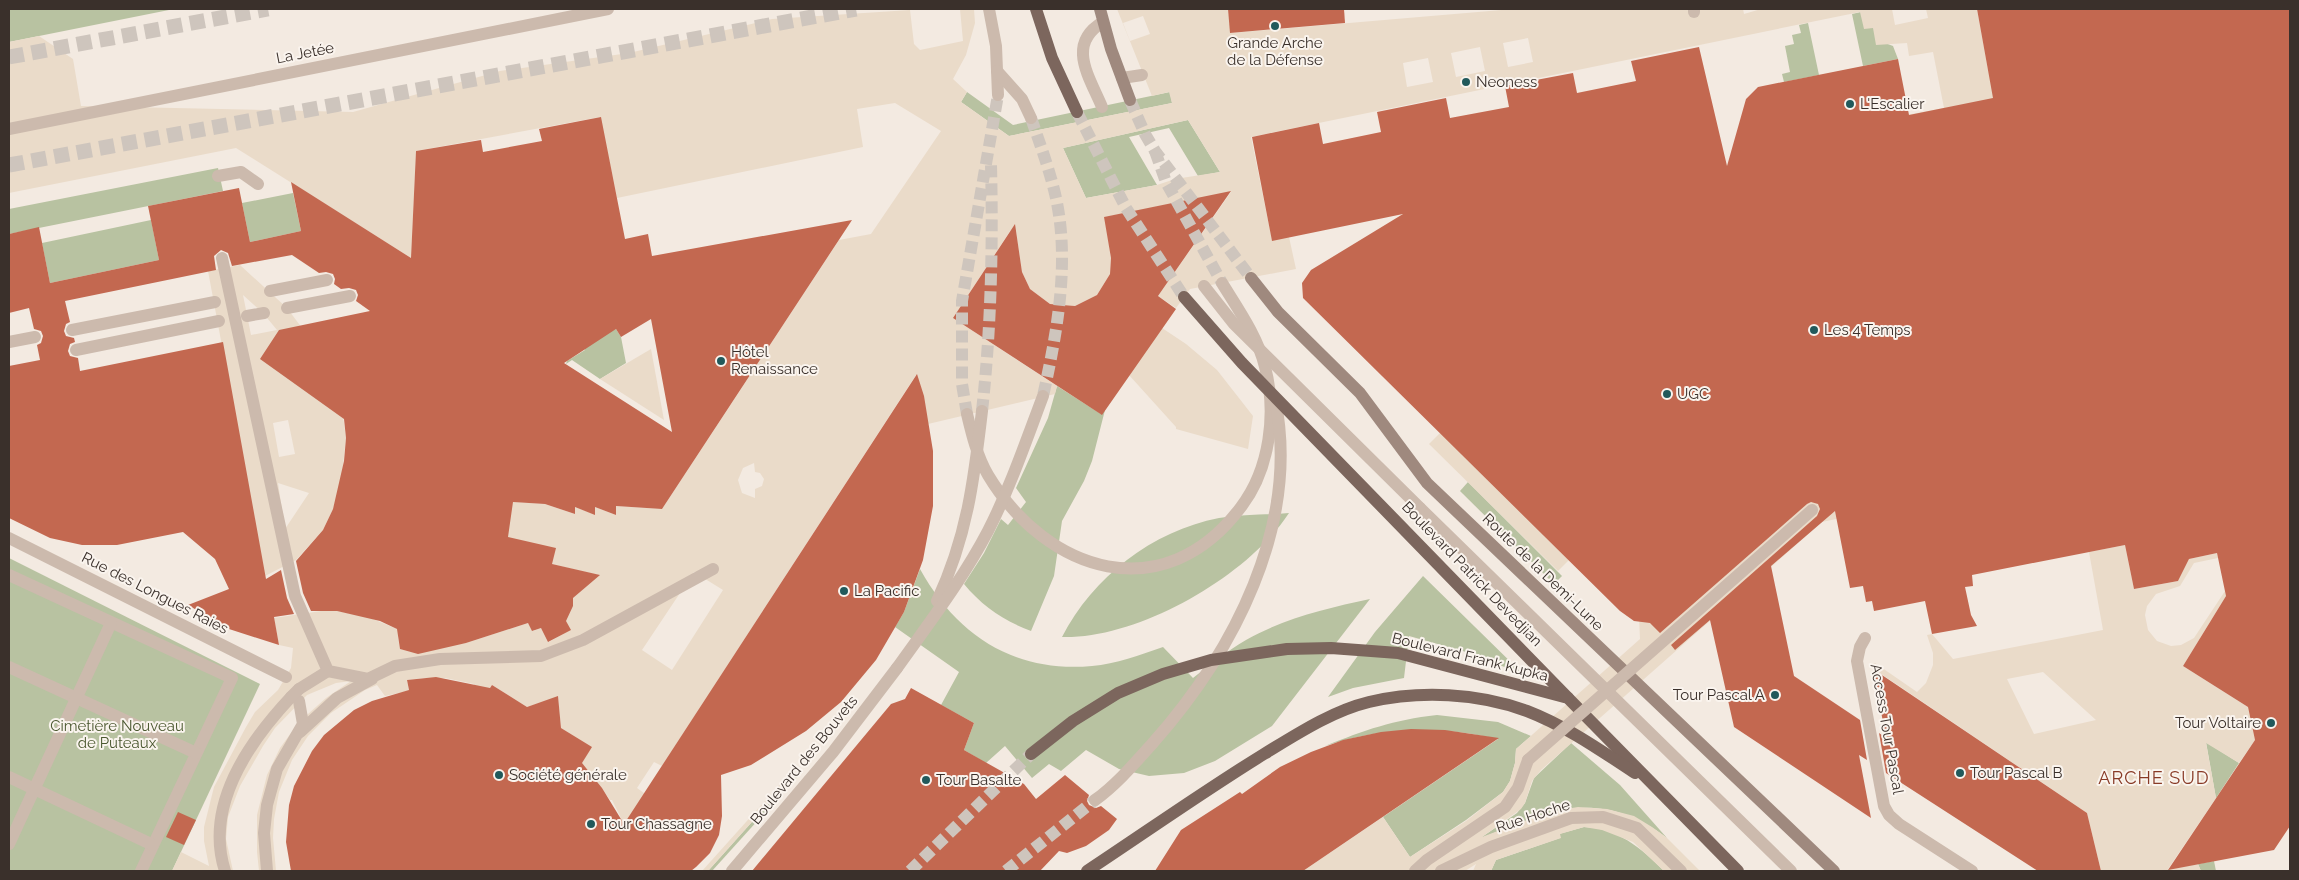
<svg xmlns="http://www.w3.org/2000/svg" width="2299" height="880" viewBox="0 0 2299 880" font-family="Raleway,sans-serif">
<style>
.green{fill:#b8c2a1}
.plaza{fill:#eadbc9;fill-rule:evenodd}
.building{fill:#c36850;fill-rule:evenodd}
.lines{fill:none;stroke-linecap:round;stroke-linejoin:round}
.street-tunnel{stroke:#cec5bd;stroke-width:12;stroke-dasharray:12 6;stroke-linecap:butt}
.secondary-tunnel{stroke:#cec5bd;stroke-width:12;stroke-dasharray:12 6;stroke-linecap:butt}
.primary-tunnel{stroke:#cec5bd;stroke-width:12;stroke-dasharray:12 6;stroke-linecap:butt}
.highway-tunnel{stroke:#cec5bd;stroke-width:15;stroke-dasharray:15 8;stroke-linecap:butt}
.lane{stroke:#ccbaad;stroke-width:12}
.street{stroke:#ccbaad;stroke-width:12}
.secondary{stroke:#9f897e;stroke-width:12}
.primary{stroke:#7c665d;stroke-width:12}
.lane-bridge{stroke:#ccbaad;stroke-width:12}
.street-bridge{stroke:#ccbaad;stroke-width:12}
.primary-bridge{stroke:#7c665d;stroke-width:12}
.poi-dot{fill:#21595b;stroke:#faf4ee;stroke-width:2}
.labels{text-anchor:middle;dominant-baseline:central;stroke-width:4;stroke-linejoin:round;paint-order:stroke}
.poi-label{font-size:15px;fill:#3a302b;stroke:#faf4ee;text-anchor:start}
.street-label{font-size:15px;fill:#3a302b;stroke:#faf4ee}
.park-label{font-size:15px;fill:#4b5830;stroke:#faf4ee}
.quarter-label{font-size:18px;letter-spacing:1px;fill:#883a26;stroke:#faf4ee}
</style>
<rect width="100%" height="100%" fill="#f3eae1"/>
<!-- green -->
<g class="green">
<path d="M9,9H174L9,42Z"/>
<path d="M1861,12L1885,43L1893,46L1898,59L1863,66L1852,14Z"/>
<path d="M1808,23L1819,75L1784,82L1782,74L1790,72L1785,46L1794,44L1792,35L1801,33L1799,25Z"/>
<path d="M967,92L1013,125L1170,92L1172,103L1009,136L961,102Z"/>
<path d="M1188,120L1220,172L1198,176L1169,128L1129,137L1157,185L1086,198L1063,148Z"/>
<path d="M218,168L223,191L9,234V209Z"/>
<path d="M293,193L301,231L250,242L242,203Z"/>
<path d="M151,220L159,260L50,283L42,243Z"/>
<path d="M616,329L621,337L626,363L600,379L572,360L566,364L567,361L585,350L581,343Z"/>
<path d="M1057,386L1101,414L1105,410L1092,461L1084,481L1062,521L1054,576L1031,631C1004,621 982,606 964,584L984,553L1001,519L1008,525L1026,502L1016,488L1048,418Z"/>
<path d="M1468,482L1562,576L1554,584L1460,491Z"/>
<path d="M1289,513C1247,577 1138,639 1062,637C1093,577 1152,531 1219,518C1242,514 1266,515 1289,513Z"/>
<path d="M9,558L260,684L172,871H9Z"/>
<path d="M920,569C957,636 1015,673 1092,666C1116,664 1140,655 1163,647L1193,678C1210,665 1227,651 1246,640C1285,618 1328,608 1370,599L1272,726L1215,761L1184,773L1149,776L1119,769L1086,750L1061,771L1049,764L1032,778L1005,746L986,763L964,750L974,723L941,705L959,672L895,627L904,612Z"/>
<path d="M1423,576L1525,676L1477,655L1409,636L1404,678L1353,688L1328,697L1375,632Z"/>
<path d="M1437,715L1498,722L1531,736L1516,749L1515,763L1510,781L1503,792L1466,820L1410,857L1383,817L1498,739C1438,725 1382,727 1325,746C1365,730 1393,720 1437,715Z"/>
<path d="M2206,742L2239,763L2216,798Z"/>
<path d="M1571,743L1620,785L1667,838C1599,787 1550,810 1479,839L1517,813L1525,803L1534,778Z"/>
<path d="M795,774L798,776L712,871H708Z"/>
<path d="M1584,827C1618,828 1641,848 1664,871H1491L1496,860L1560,838L1559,834Z"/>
<path d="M2214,861L2216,871H2201L2198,864Z"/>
</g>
<!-- plaza -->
<g class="plaza">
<path d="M960,9H974L975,23L966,55L953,79L967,92L961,102L1009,136L1172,103L1169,92L1152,96L1117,9H1228L1231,33L1513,9H1743L1744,14L1761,9H1892L1895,25L1928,18L1926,9H1977L1988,70L2006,120L1893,507L1822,522L1541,770L1532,781L1525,803L1521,809L1482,837L1519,823L1566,809L1578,807L1607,809L1634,816L1652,827L1667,838L1700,871H1664L1633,842L1602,830L1584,827L1560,834L1561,838L1496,860L1491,871H1473L1476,864L1465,871H1303L1383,817L1410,857L1466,821L1503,792L1510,781L1515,763L1516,749L1640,639L1639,617L1885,119L1944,108L1933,52L1909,56L1907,43L1876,45L1873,28L1864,29L1860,12L1251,137L1272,240L1289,237L1296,269L1190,289L1176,308L1158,296L1231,192L1105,217L1111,258L1110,274L1097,295L1075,306L1050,304L1030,289L1022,272L1016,231H1010L953,318L1057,386L1055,394L928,424L916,375L662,766L654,762L637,788L644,793L656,855L657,871H633L629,847L620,816L612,800H610L593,776L571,781L591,747L561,728L558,697L527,707L492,685L473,714L471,695L474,684L445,678H424L407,680L409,691L385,696L377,685L365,690L331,713L308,736L292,760L279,792L274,819L273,838L276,871H259L257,852V815L267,775L280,748L299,722L326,698L351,681L336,683L307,695L275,728L263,746L240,786L228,817L226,839L233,871H172L181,852L209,866L204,841V827L214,787L246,727L255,712L278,690L291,668L293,648L279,645L274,618L321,611H337L368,617L402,631L398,637L400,649L411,652L466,643L528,623L533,631L541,628L549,642L570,630L563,616L573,606L571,600L598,575L501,552L512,493L515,502L545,504L575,514V507L594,514L595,507L616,515V506L662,509L839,240L871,234L941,131L895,103L857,109L863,147L617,198L600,117L416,151L411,258L236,148L9,193V42L39,36L73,59L81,106L353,112L500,71L629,53L772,19L910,10L914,44L920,50L963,41ZM1143,16L1150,34L1130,41L1123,23ZM1528,38L1533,62L1508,67L1503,43ZM1480,47L1485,71L1456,77L1451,53ZM1428,58L1433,82L1407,87L1403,63ZM1188,120L1220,172L1175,179L1157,185L1086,198L1063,148ZM754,463L755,472L760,473L764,479L762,486L755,489V498L742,493L738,480L743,468ZM694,572L723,590L672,670L642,650Z"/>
<path d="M240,265L287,308L314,344L343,416L346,438L341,484L333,509L323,530L296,560L265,576L208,271ZM243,295L263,313L277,330L251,335ZM288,420L295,454L279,457L273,423ZM278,483L309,493L285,529Z"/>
<path d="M1162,328L1186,344L1217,370L1253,416L1248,449L1176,429V427L1129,375Z"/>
<path d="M651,349L664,420L600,379Z"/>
<path d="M1441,432L1569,560L1558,571L1429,444Z"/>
<path d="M2125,545L2134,589L2178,581L2189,559L2217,553L2218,558L2194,563L2180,586L2156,594L2147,606L2145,615L2148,630L2157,641L2171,646L2181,645L2194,638L2225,591L2226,596L2183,666L2248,707L2255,740L2239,763L2206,743L2216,798L2168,869L2198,864L2201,871H2101L2087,813L1868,665L1875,663L1917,692L1926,683L1933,665V653L1927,635L1932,634L1953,659L2103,630L2089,552ZM2043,672L2096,720L2034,734L2007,679Z"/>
<path d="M792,771L795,774L708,871H702Z"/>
</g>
<!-- building -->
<g class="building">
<path d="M1228,9H1344L1345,23L1230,33Z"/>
<path d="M1977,9H2290V826L2274,850L2168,870L2255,740L2248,707L2183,666L2226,596L2217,553L2189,559L2178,581L2134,589L2125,545L1972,575L1973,586L1965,587L1971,615L1977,626L1932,634L1925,601L1874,611L1872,601L1866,602L1863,586L1850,588L1835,511L1771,566L1794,676L1860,720L1867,760L1859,755L1871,818L1734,727L1710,620L1675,650L1671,645L1817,516L1820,509L1818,504L1811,502L1807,504L1660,633L1650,623L1634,621L1620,611L1303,298L1302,283L1311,270L1403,214L1272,241L1252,137L1319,123L1323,144L1381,132L1377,112L1446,98L1450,118L1509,107L1505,86L1573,73L1577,93L1636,81L1631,61L1699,47L1727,166L1746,99L1758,87L1898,59L1909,115L1993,98Z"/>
<path d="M601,117L625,239L648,234L652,256L852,220L662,509L616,506V515L595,507V515L575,507V514L545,504L513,502L508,537L556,548L552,564L600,575L573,598V606L566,621L571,630L548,642L541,628L532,631L528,623L466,643L418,654L400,649L397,629L380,621L337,611H311L303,593L296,561L323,530L333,509L344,461L346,438L344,419L260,359L279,330L370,311L356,301L358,295L356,290L349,288L341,289L334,284L335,279L333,274L326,272L319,273L292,255L232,266L228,253L221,250L214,256L216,270L65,301L70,322L66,324L64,331L66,336L74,338L75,342L70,344L68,351L70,356L78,358L80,371L223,342L266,579L281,570L287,598L294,614L274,617L279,645L229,629L188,605L229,589L215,559L183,532L117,545H82L50,538L9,518V366L40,360L37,345L41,343L43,336L41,331L34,329L29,308L9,313V234L39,227L50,283L159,260L148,206L239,188L250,242L301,231L291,182L411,258L416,151L481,140L483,152L542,141L539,129ZM651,319L672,432L564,363L616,329L621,337Z"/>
<path d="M1231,191L1158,296L1176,309L1102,415L953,318L1015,224L1022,272L1030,289L1050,304L1075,306L1097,295L1110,274L1111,258L1104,217Z"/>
<path d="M917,374L924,396L933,451V506L923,560L904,612L876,660L841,702L806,731L751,765L721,775L722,816L719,835L710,853L696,867L691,871H291L286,842L289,805L294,786L312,751L324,735L354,710L372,701L409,690L407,680L436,677L490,688L492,685L527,707L558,696L561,728L592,747L582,763L602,788L624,824Z"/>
<path d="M1873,669L2087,813L2101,871H2038L1886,773L1879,733L1886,738Z"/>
<path d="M911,688L974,723L964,750L1024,784L1036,799L1065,775L1089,795L1087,801L1089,805L1096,808L1101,806L1117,819L1109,830L1086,846L1067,853L1059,851L1040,871H752L891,704L905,699Z"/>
<path d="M1411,729L1445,730L1499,738L1303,871H1155L1181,830L1240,792L1242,794L1280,767L1311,752L1343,740L1381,732Z"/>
<path d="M178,812L196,820L184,845L166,837Z"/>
</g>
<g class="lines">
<!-- street-tunnel -->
<g class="street-tunnel">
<path d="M1031,118C1040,144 1050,171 1056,198C1070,263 1057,333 1043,396"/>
<path d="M1155,151L1166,182L1222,283"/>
<path d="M982,411C991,329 993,248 991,165"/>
<path d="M967,414L962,384V301L998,95"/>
<path d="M1006,871L1095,800"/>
</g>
<!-- secondary-tunnel -->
<path class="secondary-tunnel" d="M1130,100L1145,134L1155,151L1251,278"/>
<!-- primary-tunnel -->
<g class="primary-tunnel">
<path d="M1077,112L1126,208L1184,297"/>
<path d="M910,871L1031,754"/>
</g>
<!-- highway-tunnel -->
<g class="highway-tunnel">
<path d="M9,57L268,9"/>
<path d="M9,165L856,9"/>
</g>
<!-- lane -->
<g class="lane">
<path d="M1122,78L1142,75"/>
<path d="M1102,107C1089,76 1066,44 1103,22"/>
<path d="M218,176L241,172L258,184"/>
<path d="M270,291L327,280"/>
<path d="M287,308L350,296"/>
<path d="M247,316L264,313"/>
<path d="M72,330L215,302"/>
<path d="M9,342L35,337"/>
<path d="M76,350L219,321"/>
<path d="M1420,508L1791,871"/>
<path d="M9,575L232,678L141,871"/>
<path d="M1865,638L1860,647L1857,661L1884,806L1889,815L1899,824L1972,871"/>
<path d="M9,667L196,753"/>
<path d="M300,732L337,698L372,679"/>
<path d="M9,777L153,845"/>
<path d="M9,844L111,623"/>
</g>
<!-- street -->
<g class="street">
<path d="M989,9L996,46L998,95"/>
<path d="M1694,9V12"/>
<path d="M997,71L1022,99L1031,118"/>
<path d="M9,129L608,9"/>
<path d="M222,258L295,596L328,671L368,679L395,666L440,659L541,656L583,640L713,569"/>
<path d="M967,414C972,435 977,456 988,475C1047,573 1164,610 1241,507C1270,469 1277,413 1265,367C1258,337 1238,309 1222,283"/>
<path d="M9,538L286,677"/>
<path d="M299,689L328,671"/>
<path d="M1095,800C1116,785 1134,764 1152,744C1233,653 1301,525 1275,399"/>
<path d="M225,871C204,806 248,743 291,697"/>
<path d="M267,871L264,833L267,805L277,769L303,724L299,701"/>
<path d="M732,871L833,752L897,668"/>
<path d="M1415,871L1427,860L1505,807L1518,788L1528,760"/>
<path d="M1441,871L1491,847L1571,818L1603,817L1637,828L1681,871"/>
</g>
<!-- secondary -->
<g class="secondary">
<path d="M1100,9L1111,49L1130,100"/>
<path d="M1251,278L1278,312L1360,393L1427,483L1834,871"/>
</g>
<!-- primary -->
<g class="primary">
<path d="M1036,9L1052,58L1077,112"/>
<path d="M1031,754L1073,721L1118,693L1163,674L1211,660L1287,649L1331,648L1398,653L1568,698L1738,871"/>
<path d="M1087,871C1146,832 1204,791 1264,754C1297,734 1332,711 1369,702C1420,690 1478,693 1527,711C1566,726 1600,750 1635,773"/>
</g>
<!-- lane-bridge -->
<path class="lane-bridge" d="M1204,286L1234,324L1420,508"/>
<!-- street-bridge -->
<g class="street-bridge">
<path d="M937,601C967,537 974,480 982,411"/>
<path d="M897,668C929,623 963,579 988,531C1010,488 1026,441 1043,396"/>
<path d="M291,697L299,689"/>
<path d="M1528,760L1812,510"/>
</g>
<!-- primary-bridge -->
<path class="primary-bridge" d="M1184,297L1242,363L1568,698"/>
</g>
<!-- markers -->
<g class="poi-dot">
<circle cx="1275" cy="26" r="5"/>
<circle cx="1466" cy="82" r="5"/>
<circle cx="1850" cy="104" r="5"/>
<circle cx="1814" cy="330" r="5"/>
<circle cx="721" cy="361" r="5"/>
<circle cx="1667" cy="394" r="5"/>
<circle cx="844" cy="591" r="5"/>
<circle cx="1775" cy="695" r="5"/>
<circle cx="2271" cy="723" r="5"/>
<circle cx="1960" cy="773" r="5"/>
<circle cx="499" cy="775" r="5"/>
<circle cx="926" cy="780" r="5"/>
<circle cx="591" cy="824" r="5"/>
</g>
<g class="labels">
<!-- poi labels -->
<g class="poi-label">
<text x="1275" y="43" text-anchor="middle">Grande Arche<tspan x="1275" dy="17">de la Défense</tspan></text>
<text x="1476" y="82">Neoness</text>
<text x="1860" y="104">L'Escalier</text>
<text x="1824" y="330">Les 4 Temps</text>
<text x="731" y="352">Hôtel<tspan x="731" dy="17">Renaissance</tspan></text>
<text x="1677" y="394">UGC</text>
<text x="854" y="591">La Pacific</text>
<text x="1765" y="695" text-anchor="end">Tour Pascal A</text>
<text x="2261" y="723" text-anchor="end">Tour Voltaire</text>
<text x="1970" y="773">Tour Pascal B</text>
<text x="509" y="775">Société générale</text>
<text x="936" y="780">Tour Basalte</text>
<text x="601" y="824">Tour Chassagne</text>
</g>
<!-- street labels -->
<g class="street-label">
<text transform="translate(305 53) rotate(-11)">La Jetée</text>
<text transform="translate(1543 572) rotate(44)">Route de la Demi-Lune</text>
<text transform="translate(1472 574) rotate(46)">Boulevard Patrick Devedjian</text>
<text transform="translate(155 593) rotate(27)">Rue des Longues Raies</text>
<text transform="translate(1470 657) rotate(14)">Boulevard Frank Kupka</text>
<text transform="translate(1887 729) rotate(80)">Access Tour Pascal</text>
<text transform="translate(804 760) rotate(-51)">Boulevard des Bouvets</text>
<text transform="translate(1533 816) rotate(-18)">Rue Hoche</text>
</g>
<!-- park labels -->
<g class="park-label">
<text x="117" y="726">Cimetière Nouveau<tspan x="117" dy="17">de Puteaux</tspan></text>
</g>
<!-- quarter labels -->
<g class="quarter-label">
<text x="2154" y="777">ARCHE SUD</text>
</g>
</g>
<!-- border -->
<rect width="2299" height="880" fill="none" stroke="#3a302b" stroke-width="20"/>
</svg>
